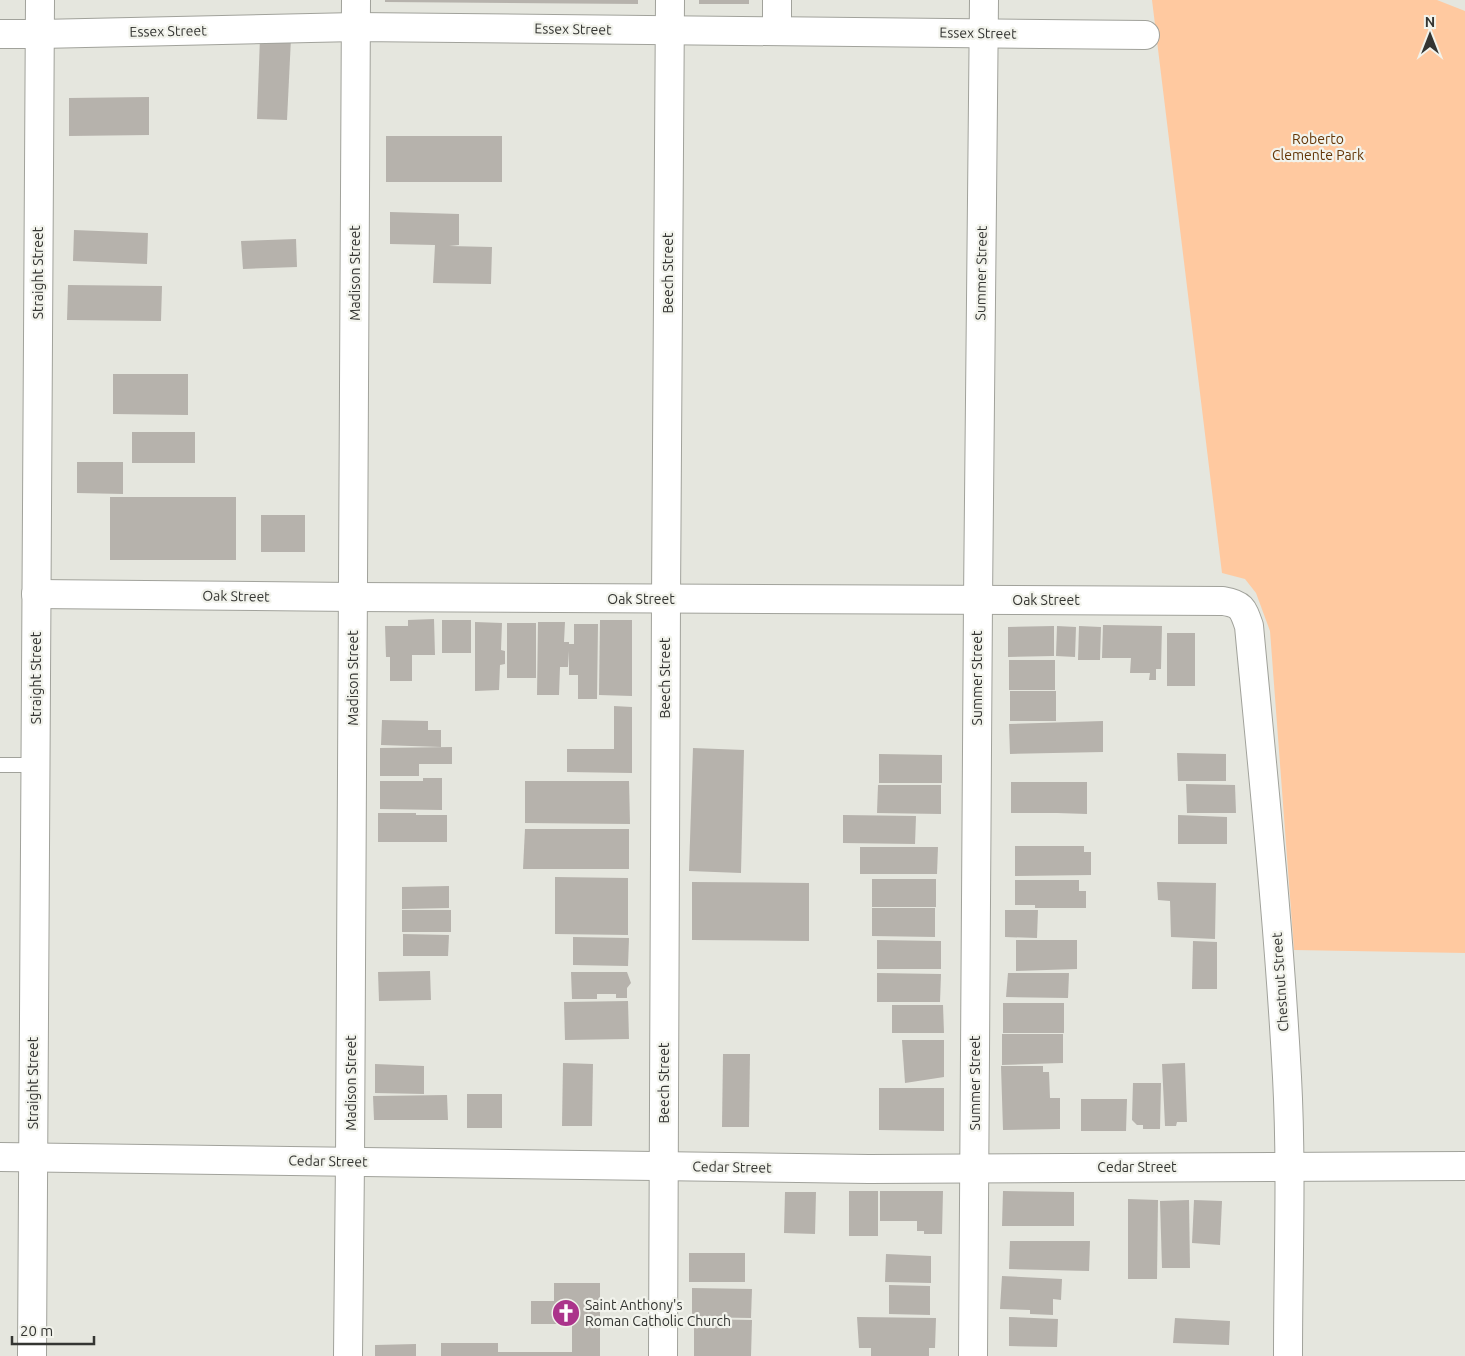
<svg xmlns="http://www.w3.org/2000/svg" width="1465" height="1356" viewBox="0 0 1465 1356" font-family="Ubuntu,sans-serif">
<style>
.park{fill:#ffc9a0}
.building{fill:#b6b2ac}
.lines{fill:none;stroke-linecap:round;stroke-linejoin:round}
.lane-casing{stroke:#a1a29b;stroke-width:16}
.street-casing{stroke:#a1a29b;stroke-width:30}
.secondary-casing{stroke:#a1a29b;stroke-width:30}
.lane{stroke:#fff;stroke-width:14}
.street{stroke:#fff;stroke-width:28}
.secondary{stroke:#fff;stroke-width:28}
.labels{text-anchor:middle;dominant-baseline:central;stroke-width:4.5;stroke-linejoin:round;paint-order:stroke}
.street-label{font-size:14px;fill:#343532;stroke:#f2f3ec}
.park-label{font-size:14px;fill:#633506;stroke:#f2f3ec}
.poi-label{font-size:14px;fill:#343532;stroke:#f2f3ec;text-anchor:start}
</style>
<rect width="100%" height="100%" fill="#e5e6de"/>
<!-- park -->
<path class="park" d="M1152,0H1437L1465,11V953L1294,950L1270,631L1256,593L1245,579L1222,573Z"/>
<!-- building -->
<g class="building">
<path d="M385,0H638V4L385,2Z"/>
<rect x="699" y="0" width="50" height="4"/>
<path d="M260,37L291,38L287,120L257,119Z"/>
<path d="M149,97V135L69,136V98Z"/>
<rect x="386" y="136" width="116" height="46"/>
<path d="M390,212L459,214V245L449,246L492,247L491,284L433,283L435,245L390,244Z"/>
<path d="M74,230L148,233L147,264L73,261Z"/>
<path d="M296,239L297,267L243,269L241,241Z"/>
<path d="M68,285L162,286L161,321L67,320Z"/>
<path d="M113,374H188V415L113,414Z"/>
<rect x="132" y="432" width="63" height="31"/>
<path d="M77,462H123V494L77,493Z"/>
<rect x="110" y="497" width="126" height="63"/>
<rect x="261" y="515" width="44" height="37"/>
<path d="M434,619L435,655H412V681H390V657H386L385,626H408V620Z"/>
<rect x="442" y="620" width="29" height="33"/>
<path d="M600,620H632V696L599,695Z"/>
<path d="M475,622L502,623L501,650L505,651V664L500,665L499,690L475,691Z"/>
<path d="M538,622H565L564,642H569V644H574V624H598L597,699H578V675H569V651L568,667H560L559,695H537Z"/>
<rect x="507" y="623" width="29" height="55"/>
<path d="M1103,625L1162,626L1161,669H1156V680H1149L1150,673H1130L1131,658H1102Z"/>
<path d="M1054,626V656L1008,657V627Z"/>
<path d="M1057,626L1076,627L1075,657L1056,656Z"/>
<path d="M1079,626L1101,627L1100,660H1078Z"/>
<rect x="1167" y="633" width="28" height="53"/>
<rect x="1009" y="660" width="46" height="30"/>
<rect x="1010" y="691" width="46" height="30"/>
<path d="M614,706L632,707V773L567,772V749H614Z"/>
<path d="M382,720L428,721V730H441V747L381,745Z"/>
<path d="M1103,721V752L1010,754L1009,724Z"/>
<path d="M452,747V764H419V776H380V748Z"/>
<path d="M693,748L744,750L741,873L689,871Z"/>
<path d="M1177,753L1226,754V781H1178Z"/>
<path d="M879,754L942,755V783H879Z"/>
<path d="M423,778H442V810L380,809V781H423Z"/>
<path d="M525,781H629L630,824L525,823Z"/>
<path d="M1011,782H1087V814L1057,813H1011Z"/>
<path d="M1186,784L1235,785L1236,813H1187Z"/>
<path d="M878,785H941V814L877,813Z"/>
<path d="M378,813H416V815H447V842H378Z"/>
<path d="M843,815L916,816L915,844L843,843Z"/>
<path d="M1178,815L1227,817V844H1178Z"/>
<path d="M525,829H629V869H523Z"/>
<path d="M1015,846H1084V852H1091V875L1015,876Z"/>
<path d="M860,847H938L937,874H860Z"/>
<path d="M555,877L628,878V935L555,934Z"/>
<rect x="872" y="879" width="64" height="28"/>
<path d="M1015,880H1079V891H1086V908H1035V905H1015Z"/>
<path d="M692,882L809,883V941L692,940Z"/>
<path d="M1157,882L1216,883L1215,939L1171,937L1170,901L1158,900Z"/>
<path d="M449,886V908L402,909V887Z"/>
<path d="M872,908H935V937L872,936Z"/>
<rect x="402" y="910" width="49" height="22"/>
<path d="M1005,910H1038L1037,938L1005,937Z"/>
<path d="M403,934L449,935L448,956H403Z"/>
<path d="M573,937L629,938L628,966L573,965Z"/>
<path d="M877,940L941,941V969H877Z"/>
<path d="M1016,940H1077V969L1016,971Z"/>
<path d="M1193,941L1217,942V989H1192Z"/>
<path d="M430,971L431,1000L379,1001L378,972Z"/>
<path d="M571,972H627L631,983L627,988V998H616V994H597V999H572Z"/>
<path d="M877,973L941,974L940,1002H877Z"/>
<path d="M1008,973H1069L1068,998L1006,997Z"/>
<path d="M628,1001L629,1039L565,1040L564,1002Z"/>
<rect x="1003" y="1003" width="61" height="30"/>
<path d="M892,1005H943L944,1033H892Z"/>
<path d="M1002,1034H1063V1063L1002,1065Z"/>
<path d="M902,1040H944V1077L905,1083Z"/>
<path d="M723,1054H750L749,1127H722Z"/>
<path d="M563,1063L593,1064L592,1126H562Z"/>
<path d="M1185,1063L1187,1122H1177L1176,1126H1165L1162,1064Z"/>
<path d="M375,1064L424,1066V1094L375,1093Z"/>
<path d="M1001,1066H1043V1072H1049L1050,1098H1060V1129L1003,1130Z"/>
<path d="M1133,1083H1161L1160,1129H1143V1125H1137L1132,1120Z"/>
<path d="M879,1088H944V1131L879,1130Z"/>
<rect x="467" y="1094" width="35" height="34"/>
<path d="M447,1095L448,1120H374L373,1096Z"/>
<path d="M1081,1099H1127L1126,1131H1081Z"/>
<rect x="849" y="1191" width="29" height="45"/>
<path d="M880,1191H943L942,1234H924V1231H917V1221H880Z"/>
<path d="M1003,1191L1074,1192V1226H1002Z"/>
<path d="M785,1192H816L815,1234L784,1233Z"/>
<path d="M1128,1199L1158,1200L1157,1279H1128Z"/>
<path d="M1189,1200L1190,1268H1162L1160,1201Z"/>
<path d="M1194,1200L1222,1201L1220,1245L1192,1243Z"/>
<path d="M1010,1241H1090L1089,1271L1009,1269Z"/>
<rect x="689" y="1253" width="56" height="29"/>
<path d="M886,1254L931,1256V1283L885,1282Z"/>
<path d="M1002,1276L1062,1279L1061,1300L1053,1299V1315L1030,1314V1310L1000,1309Z"/>
<path d="M554,1283H600V1356H441V1343H498V1352H572V1324H531V1301H554Z"/>
<path d="M889,1285L930,1286V1315L889,1314Z"/>
<path d="M692,1288L752,1289L751,1318L692,1317Z"/>
<path d="M857,1317L936,1318L935,1348H929V1356H871V1348H859Z"/>
<path d="M1009,1317L1058,1319L1057,1347L1009,1346Z"/>
<path d="M1175,1318L1230,1321L1229,1345L1173,1343Z"/>
<path d="M694,1319L752,1320L751,1356H694Z"/>
<path d="M416,1344V1356H375V1345Z"/>
</g>
<g class="lines">
<defs>
<path id="lane" d="M0,765H35"/>
<g id="street">
<path d="M777,0V31"/>
<path d="M40,34L356,27L1145,35"/>
<path d="M36,594L354,597L1223,601C1242,604 1243,609 1249,626C1263,776 1279,926 1287,1077C1292,1170 1288,1263 1288,1356"/>
<path d="M0,1157L869,1169L1465,1166"/>
<path d="M348,1356L350,1161L356,0"/>
<path d="M663,1356L666,599L670,0"/>
<path d="M973,1356L978,600L984,0"/>
</g>
<g id="secondary">
<path d="M0,34H40"/>
<path d="M32,1356L40,0"/>
</g>
</defs>
<!-- lane casing -->
<use href="#lane" class="lane-casing"/>
<!-- street casing -->
<use href="#street" class="street-casing"/>
<!-- secondary casing -->
<use href="#secondary" class="secondary-casing"/>
<!-- lane -->
<use href="#lane" class="lane"/>
<!-- street -->
<use href="#street" class="street"/>
<!-- secondary -->
<use href="#secondary" class="secondary"/>
</g>
<!-- icons -->
<defs>
<symbol id="church-disc" viewBox="-11 -11 22 22"><circle r="9.5" fill="#ab348b" stroke="#f2f3ec"/><path d="M-1.2-6h2.4v3.5h3.3v2.4h-3.3V6h-2.4V-.1h-3.3v-2.4h3.3Z" fill="#fff"/></symbol>
</defs>
<g fill-rule="evenodd">
<use href="#church-disc" x="550" y="1297" width="32" height="32"/>
</g>
<g class="labels">
<!-- street labels -->
<g class="street-label">
<text transform="translate(573 29) rotate(1)">Essex Street</text>
<text transform="translate(168 31) rotate(-1)">Essex Street</text>
<text transform="translate(978 33) rotate(1)">Essex Street</text>
<text transform="translate(38 273) rotate(-90)">Straight Street</text>
<text transform="translate(355 273) rotate(-90)">Madison Street</text>
<text transform="translate(668 273) rotate(-90)">Beech Street</text>
<text transform="translate(981 273) rotate(-89)">Summer Street</text>
<text transform="translate(236 596) rotate(1)">Oak Street</text>
<text x="641" y="599">Oak Street</text>
<text x="1046" y="600">Oak Street</text>
<text transform="translate(36 678) rotate(-90)">Straight Street</text>
<text transform="translate(353 678) rotate(-90)">Madison Street</text>
<text transform="translate(665 678) rotate(-90)">Beech Street</text>
<text transform="translate(977 678) rotate(-90)">Summer Street</text>
<text transform="translate(1280 982) rotate(-94)">Chestnut Street</text>
<text transform="translate(33 1083) rotate(-90)">Straight Street</text>
<text transform="translate(351 1083) rotate(-90)">Madison Street</text>
<text transform="translate(664 1083) rotate(-90)">Beech Street</text>
<text transform="translate(975 1083) rotate(-90)">Summer Street</text>
<text transform="translate(328 1161) rotate(1)">Cedar Street</text>
<text transform="translate(732 1167) rotate(1)">Cedar Street</text>
<text x="1137" y="1167">Cedar Street</text>
</g>
<!-- park labels -->
<g class="park-label">
<text x="1318" y="139">Roberto<tspan x="1318" dy="16">Clemente Park</tspan></text>
</g>
<!-- poi labels -->
<g class="poi-label">
<text x="585" y="1305">Saint Anthony's<tspan x="585" dy="16">Roman Catholic Church</tspan></text>
</g>
</g>
<!-- north arrow -->
<g transform="translate(1430 35)" stroke="#f2f3ec" stroke-width="4" paint-order="stroke">
<path d="M0-4L9 19L0 12L-9 19Z" fill="#343532"/>
<text y="-8" font-size="14" font-weight="bold" text-anchor="middle" fill="#343532">N</text>
</g>
<!-- scale -->
<path d="M12 1336v8h82v-8" fill="none" stroke="#343532" stroke-width="2.5"/>
<text x="20" y="1336" font-size="15" fill="#343532" stroke="#f2f3ec" stroke-width="4" paint-order="stroke">20 m</text>
</svg>
